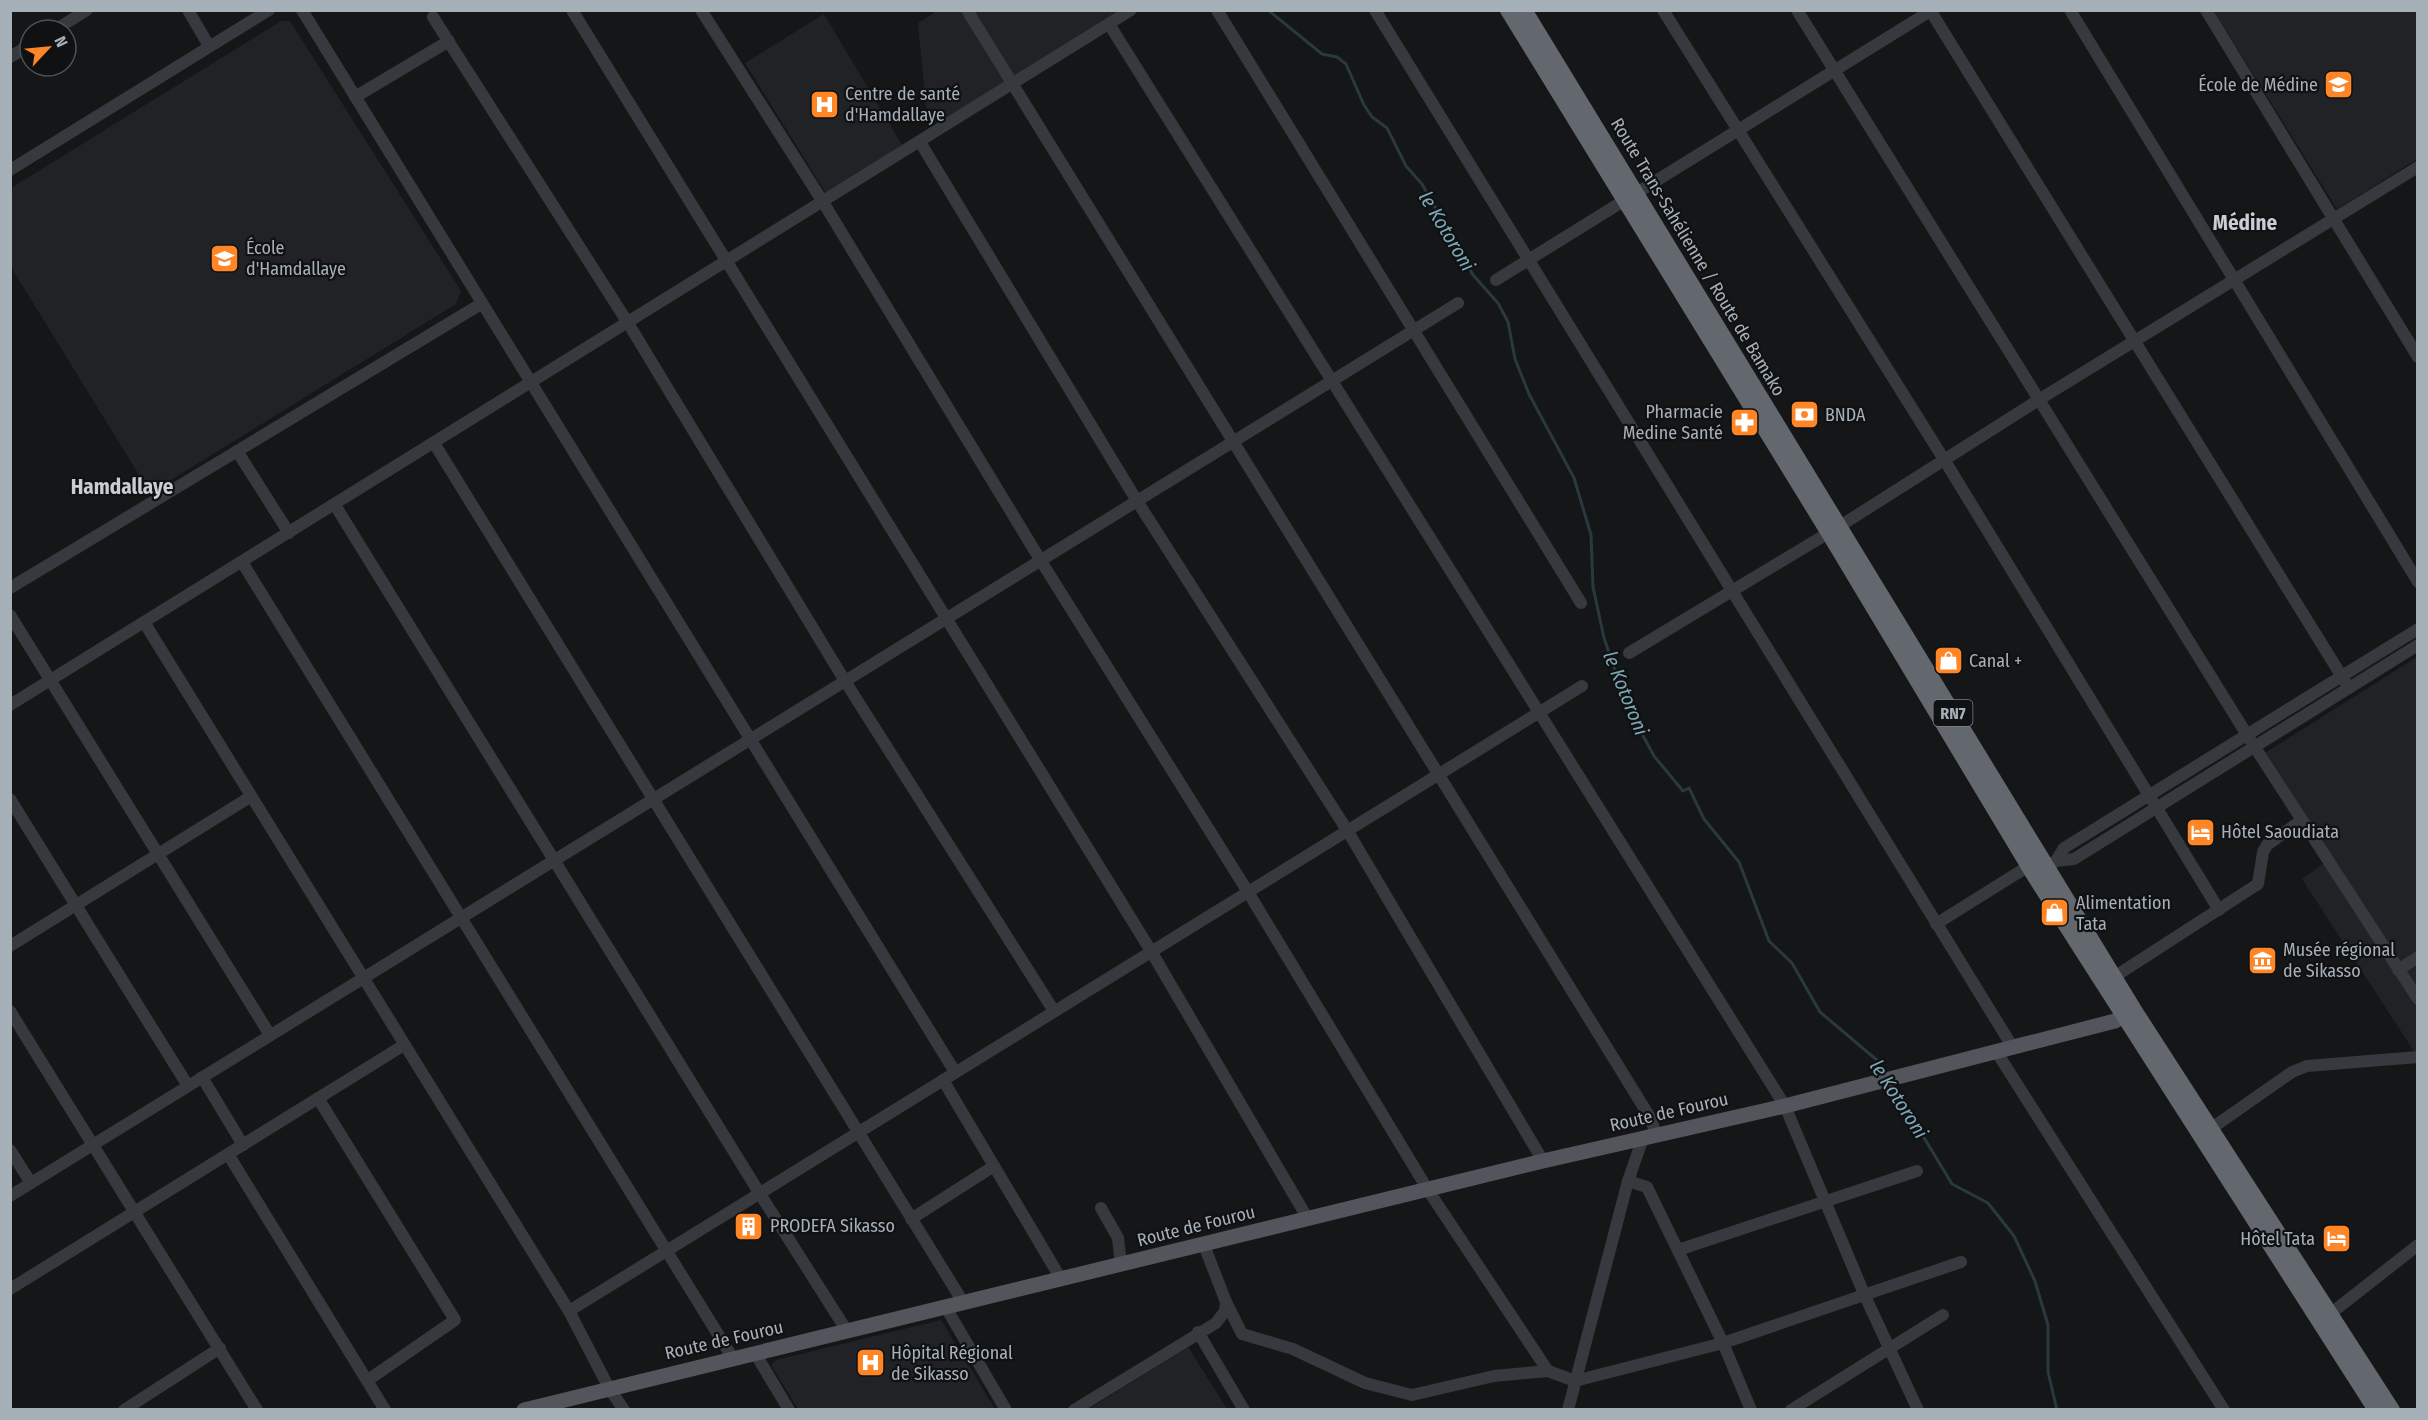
<svg xmlns="http://www.w3.org/2000/svg" width="2428" height="1420" viewBox="0 0 2428 1420" font-family="'Fira Sans Condensed',sans-serif">
<style>
.built{fill:#212225}
.lines{fill:none;stroke-linecap:round;stroke-linejoin:round}
.stream{stroke:#2a393d;stroke-width:3}
.minor{stroke:#36393d;stroke-width:12}
.major{stroke:#52565c;stroke-width:15}
.highway{stroke:#62686e;stroke-width:16}
.labels{text-anchor:middle;dominant-baseline:central;stroke-width:4.5;stroke-linejoin:round;paint-order:stroke}
.shield{fill:#101113;stroke:#798087;stroke-width:1.5}
.shield-label{font-size:16px;font-weight:bold;fill:#a6b0b9}
.poi-label{font-size:18px;fill:#a6b0b9;stroke:#101113;text-anchor:start}
.street-label{font-size:18px;fill:#a6b0b9;stroke:#101113}
.water-label{font-size:20px;font-style:italic;fill:#7ba8b6;stroke:#101113}
.quarter-label{font-size:21px;font-weight:bold;fill:#c8ced4;stroke:#101113}
</style>
<rect width="100%" height="100%" fill="#151618"/>
<!-- built -->
<g class="built">
<path d="M933,11H1121L938,125L926,107L918,23L934,13Z"/>
<path d="M2214,11H2417V159L2337,209Z"/>
<path d="M824,14L902,145L826,193L745,63Z"/>
<path d="M281,21H290L461,291L456,304L155,490L144,483L11,267V188Z"/>
<path d="M2417,657V1056L2302,879L2324,863L2257,758Z"/>
<path d="M941,1320L995,1409H798L771,1365L776,1360Z"/>
<path d="M1188,1347L1227,1409L1087,1410Z"/>
</g>
<g class="lines">
<!-- stream -->
<g class="stream">
<path d="M1268,10L1322,54L1337,57L1346,64L1364,105L1372,117L1387,128L1406,166L1422,184L1473,275L1498,303L1508,322L1515,359L1529,394L1574,478L1591,535L1593,587L1604,638L1628,708L1654,756L1683,791L1689,788L1704,819L1739,862L1769,941L1792,963L1820,1012L1878,1061L1886,1074"/>
<path d="M1891,1083L1952,1184L1988,1203L2014,1236L2035,1281L2048,1325V1372L2057,1410"/>
</g>
<!-- minor -->
<g class="minor">
<path d="M188,10L209,46"/>
<path d="M302,10L955,1072"/>
<path d="M572,10L1151,951L1308,1219"/>
<path d="M701,10L823,202L1041,561L1248,892L1428,1190L1548,1371L1575,1381L1723,1343L1961,1262"/>
<path d="M967,10L1651,1119L1656,1135"/>
<path d="M1217,10L1581,603"/>
<path d="M1375,10L2012,1046"/>
<path d="M1663,10L1945,461L2219,910"/>
<path d="M1797,10L2254,746L2418,999"/>
<path d="M1930,10L2349,688"/>
<path d="M2070,10L2418,582"/>
<path d="M2206,10L2418,357"/>
<path d="M433,17L628,323L845,681L1054,1011"/>
<path d="M1109,24L1785,1106L1865,1296L1918,1410"/>
<path d="M55,30L87,10"/>
<path d="M10,57L30,45"/>
<path d="M355,97L449,41"/>
<path d="M920,142L1137,501L1347,830L1543,1161"/>
<path d="M10,170L269,10"/>
<path d="M1496,280L1932,10"/>
<path d="M434,443L963,1302"/>
<path d="M237,451L289,533"/>
<path d="M335,505L760,1194L847,1331"/>
<path d="M242,562L732,1357"/>
<path d="M10,588L481,304"/>
<path d="M10,615L270,1035"/>
<path d="M144,622L569,1311L609,1388L624,1410"/>
<path d="M1629,653L1840,526L2040,399L2418,167"/>
<path d="M10,705L1131,10"/>
<path d="M10,799L188,1086"/>
<path d="M2056,861L2074,859L2418,645"/>
<path d="M2041,870L2056,861L2064,848L2418,629"/>
<path d="M1936,924L2035,862"/>
<path d="M10,946L250,797"/>
<path d="M2398,970L2418,957"/>
<path d="M2114,977L2258,884L2263,852L2267,845L2302,820"/>
<path d="M10,1011L257,1410"/>
<path d="M1996,1051L2224,1410"/>
<path d="M202,1077L243,1145"/>
<path d="M943,1080L1061,1279"/>
<path d="M318,1098L455,1320L368,1380"/>
<path d="M2212,1128L2292,1072L2307,1066L2418,1057"/>
<path d="M10,1150L31,1183"/>
<path d="M228,1154L385,1410"/>
<path d="M1628,1181L1647,1187L1723,1343L1751,1410"/>
<path d="M10,1196L1458,303"/>
<path d="M1101,1208L1118,1238L1121,1265"/>
<path d="M911,1219L994,1166"/>
<path d="M1678,1250L1917,1171"/>
<path d="M10,1289L404,1045"/>
<path d="M1226,1302L1242,1334L1293,1349L1365,1383L1412,1395L1494,1376L1548,1371"/>
<path d="M945,1306L1006,1410"/>
<path d="M569,1311L1582,686"/>
<path d="M2325,1318L2418,1245"/>
<path d="M1198,1332L1244,1410"/>
<path d="M755,1353L789,1410"/>
<path d="M124,1410L220,1348"/>
<path d="M1074,1410L1216,1323L1225,1311L1226,1302L1204,1245"/>
<path d="M1568,1410L1628,1181L1643,1138"/>
<path d="M1791,1410L1943,1315"/>
</g>
<!-- major -->
<path class="major" d="M524,1410L1543,1161L1785,1106L2115,1021L2134,1010"/>
<!-- highway -->
<g class="highway">
<path d="M1508,10L1829,533L2034,875L2376,1410"/>
<path d="M1524,10L2134,1010L2392,1410"/>
</g>
</g>
<!-- icons -->
<defs>
<symbol id="school-square" viewBox="-11 -11 22 22"><rect x="-9" y="-9" width="18" height="18" rx="4" fill="#ff8626" stroke="#101113"/><path d="M0-5L7-2L0 1L-7-2ZM-4 1L0 2.5L4 1V4Q0 6-4 4Z" fill="#fff"/></symbol>
<symbol id="hospital-square" viewBox="-11 -11 22 22"><rect x="-9" y="-9" width="18" height="18" rx="4" fill="#ff8626" stroke="#101113"/><path d="M-5-5h3v3.5h4V-5h3V5h-3V1.5h-4V5h-3Z" fill="#fff"/></symbol>
<symbol id="bank-square" viewBox="-11 -11 22 22"><rect x="-9" y="-9" width="18" height="18" rx="4" fill="#ff8626" stroke="#101113"/><path d="M-6-4H6V4H-6ZM0-2.3a2.3 2.3 0 1 0 0 4.6a2.3 2.3 0 1 0 0-4.6Z" fill="#fff"/></symbol>
<symbol id="pharmacy-square" viewBox="-11 -11 22 22"><rect x="-9" y="-9" width="18" height="18" rx="4" fill="#ff8626" stroke="#101113"/><path d="M-2-6h4v4h4v4h-4v4h-4v-4h-4v-4h4Z" fill="#fff"/></symbol>
<symbol id="shop-square" viewBox="-11 -11 22 22"><rect x="-9" y="-9" width="18" height="18" rx="4" fill="#ff8626" stroke="#101113"/><path d="M-5-2.5h2.3a2.7 3.5 0 0 1 5.4 0H5L5.5 6h-11ZM-1.5-2.5h3a1.5 2.3 0 0 0-3 0Z" fill="#fff"/></symbol>
<symbol id="hotel-square" viewBox="-11 -11 22 22"><rect x="-9" y="-9" width="18" height="18" rx="4" fill="#ff8626" stroke="#101113"/><path d="M-6-4.5h1.5V1H6V5H4.5V3h-9V5H-6ZM-4 0a1.8 1.8 0 1 1 3.6 0ZM.5 0V-2.5h3Q6-2.5 6 0Z" fill="#fff"/></symbol>
<symbol id="museum-square" viewBox="-11 -11 22 22"><rect x="-9" y="-9" width="18" height="18" rx="4" fill="#ff8626" stroke="#101113"/><path d="M0-6L6-3V-2H-6V-3ZM-5-1h2V3h-2ZM-1-1h2V3h-2ZM3-1h2V3H3ZM-6 4H6V6H-6Z" fill="#fff"/></symbol>
<symbol id="building-square" viewBox="-11 -11 22 22"><rect x="-9" y="-9" width="18" height="18" rx="4" fill="#ff8626" stroke="#101113"/><path d="M-4-6H4V6H1V3H-1V6H-4ZM-2.5-4.3h1.7v1.8h-1.7ZM.8-4.3h1.7v1.8H.8ZM-2.5-1h1.7V.8h-1.7ZM.8-1h1.7V.8H.8Z" fill="#fff"/></symbol>
</defs>
<g fill-rule="evenodd">
<use href="#school-square" x="2322" y="68" width="33" height="33"/>
<use href="#hospital-square" x="808" y="88" width="33" height="33"/>
<use href="#school-square" x="208" y="242" width="33" height="33"/>
<use href="#bank-square" x="1788" y="398" width="33" height="33"/>
<use href="#pharmacy-square" x="1728" y="406" width="33" height="33"/>
<use href="#shop-square" x="1932" y="644" width="33" height="33"/>
<use href="#hotel-square" x="2184" y="816" width="33" height="33"/>
<use href="#shop-square" x="2038" y="896" width="33" height="33"/>
<use href="#museum-square" x="2246" y="944" width="33" height="33"/>
<use href="#building-square" x="732" y="1210" width="33" height="33"/>
<use href="#hotel-square" x="2320" y="1222" width="33" height="33"/>
<use href="#hospital-square" x="854" y="1346" width="33" height="33"/>
</g>
<g class="labels">
<!-- shield labels -->
<rect class="shield" x="1933.5" y="700" width="39" height="26" rx="4.5"/>
<g class="shield-label">
<text x="1953" y="713">RN7</text>
</g>
<!-- poi labels -->
<g class="poi-label">
<text x="2318" y="85" text-anchor="end">École de Médine</text>
<text x="845" y="94">Centre de santé<tspan x="845" dy="21">d'Hamdallaye</tspan></text>
<text x="246" y="248">École<tspan x="246" dy="21">d'Hamdallaye</tspan></text>
<text x="1723" y="412" text-anchor="end">Pharmacie<tspan x="1723" dy="21">Medine Santé</tspan></text>
<text x="1825" y="415">BNDA</text>
<text x="1969" y="661">Canal +</text>
<text x="2221" y="832">Hôtel Saoudiata</text>
<text x="2076" y="903">Alimentation<tspan x="2076" dy="21">Tata</tspan></text>
<text x="2283" y="950">Musée régional<tspan x="2283" dy="21">de Sikasso</tspan></text>
<text x="770" y="1226">PRODEFA Sikasso</text>
<text x="2315" y="1239" text-anchor="end">Hôtel Tata</text>
<text x="891" y="1353">Hôpital Régional<tspan x="891" dy="21">de Sikasso</tspan></text>
</g>
<!-- street labels -->
<g class="street-label">
<text transform="translate(1698 257) rotate(59)">Route Trans-Sahélienne / Route de Bamako</text>
<text transform="translate(1669 1112) rotate(-13)">Route de Fourou</text>
<text transform="translate(1196 1226) rotate(-14)">Route de Fourou</text>
<text transform="translate(724 1340) rotate(-13)">Route de Fourou</text>
</g>
<!-- water labels -->
<g class="water-label">
<text transform="translate(1447 231) rotate(59)">le Kotoroni</text>
<text transform="translate(1626 693) rotate(68)">le Kotoroni</text>
<text transform="translate(1899 1099) rotate(57)">le Kotoroni</text>
</g>
<!-- quarter labels -->
<g class="quarter-label">
<text x="2245" y="223">Médine</text>
<text x="122" y="487">Hamdallaye</text>
</g>
</g>
<!-- border -->
<rect width="2428" height="1420" fill="none" stroke="#a6b0b9" stroke-width="24"/>
<!-- north arrow -->
<g transform="translate(48 48) rotate(64)"><circle r="28" fill="#101113" stroke="#4c5155" stroke-width="1.5"/>
<path d="M0-4.5L10 22L0 15L-10 22Z" fill="#ff8626"/>
<text y="-9" font-size="16" font-weight="bold" text-anchor="middle" fill="#a6b0b9">N</text>
</g>
</svg>
